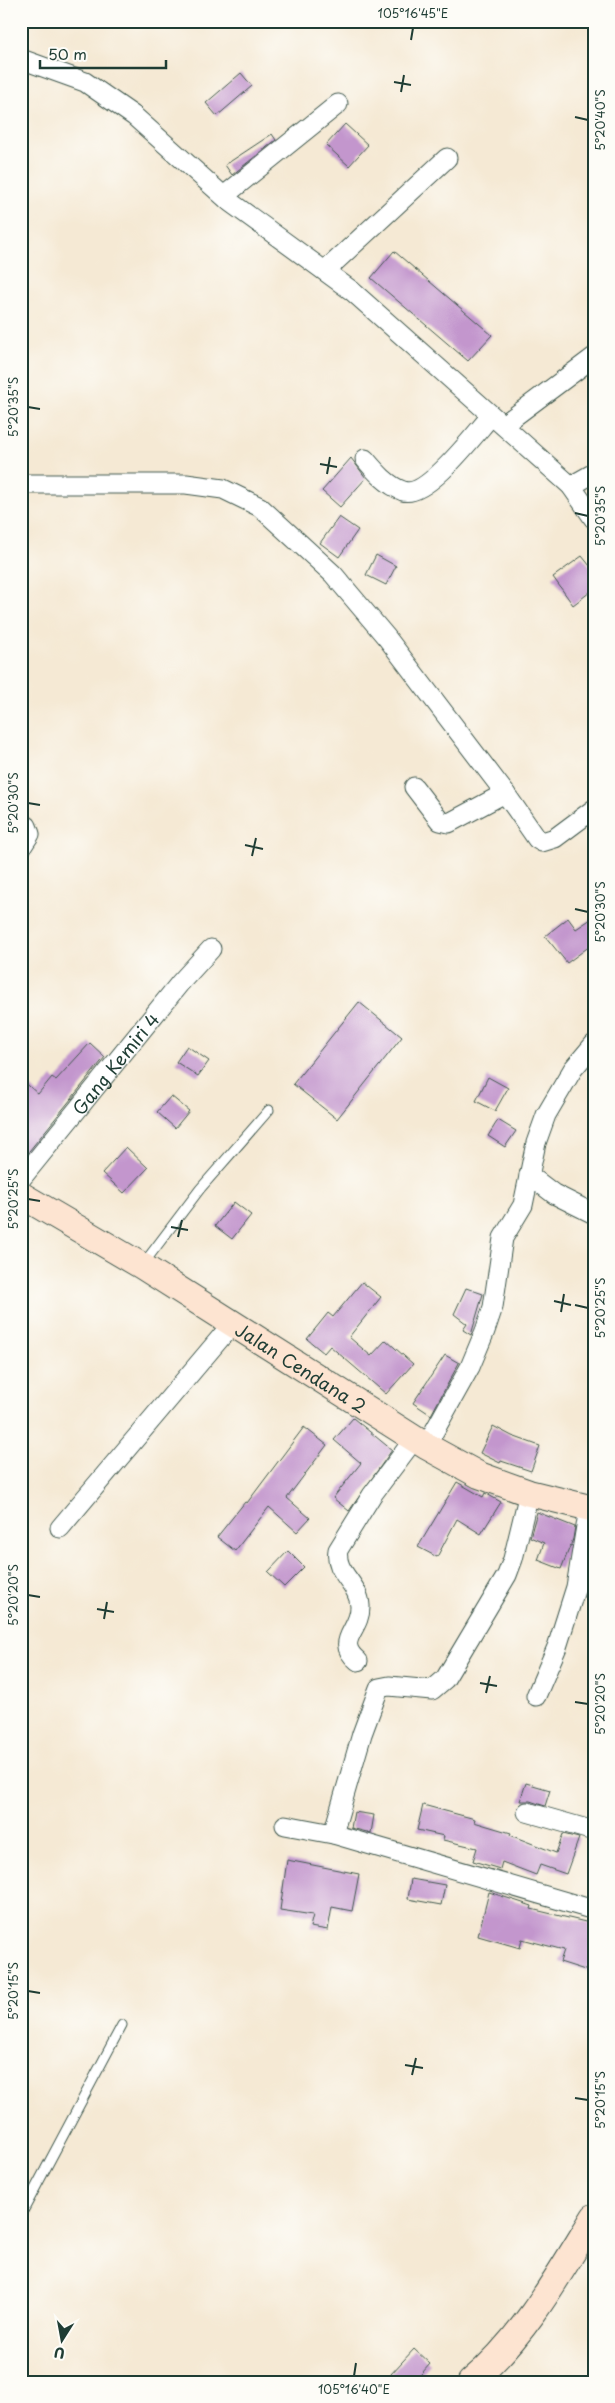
<svg xmlns="http://www.w3.org/2000/svg" width="615" height="2403" viewBox="0 0 615 2403" font-family="'Playpen Sans',sans-serif">
<style>
.building{fill:#c396cd}
.lines{fill:none;stroke-linecap:round;stroke-linejoin:round}
.lane-casing{stroke:#3f574c;stroke-width:11}
.street-casing{stroke:#3f574c;stroke-width:21}
.secondary-casing{stroke:#3f574c;stroke-width:28}
.lane{stroke:#fff;stroke-width:9}
.street{stroke:#fff;stroke-width:19}
.secondary{stroke:#fde4d1;stroke-width:26}
.ticks{fill:none;stroke:#1f3d34;stroke-width:2}
.labels{text-anchor:middle;dominant-baseline:central;stroke-width:4;stroke-linejoin:round;paint-order:stroke}
.street-label{font-size:18px;fill:#1f3d34;stroke:#fdfcf7}
.neatline{fill:none;stroke:#1f3d34;stroke-width:2}
.ticks-label{font-size:12px;text-anchor:middle;fill:#1f3d34}
</style>
<rect width="100%" height="100%" fill="#fdfcf7"/>
<filter id="ink" filterUnits="userSpaceOnUse"><feTurbulence type="fractalNoise" baseFrequency=".02" numOctaves="2"/><feDisplacementMap in="SourceGraphic" scale="10" xChannelSelector="R" yChannelSelector="G"/><feConvolveMatrix kernelMatrix="1 2 1 2 8 2 1 2 1" color-interpolation-filters="sRGB"/></filter>
<filter id="wash" filterUnits="userSpaceOnUse"><feTurbulence type="fractalNoise" baseFrequency=".0096" numOctaves="4" result="noise"/><feDisplacementMap in="SourceGraphic" scale="20" xChannelSelector="R" yChannelSelector="G"/><feGaussianBlur stdDeviation="1.12" result="paint"/><feColorMatrix in="noise" values="0 0 0 0 0 0 0 0 0 0 0 0 0 0 0 0 0 1.4 0 .05"/><feComposite in="paint" operator="in"/></filter>
<g filter="url(#wash)">
<rect width="100%" height="100%" fill="#f5e9d4"/>
<g id="blocks">
<!-- building -->
<g class="building">
<path d="M241,73L252,86L217,116L206,103Z"/>
<path d="M345,124L368,145L349,166L326,145Z"/>
<path d="M272,134L276,140L232,175L225,165Z"/>
<path d="M394,251L492,335L468,361L371,278Z"/>
<path d="M351,458L366,478L340,507L322,491Z"/>
<path d="M339,517L358,530L339,557L320,543Z"/>
<path d="M376,555L396,566L386,585L366,575Z"/>
<path d="M582,556L594,571V589L573,605L553,577Z"/>
<path d="M594,917V943L567,963L545,936L568,918L576,929Z"/>
<path d="M359,1002L402,1037L337,1119L293,1084Z"/>
<path d="M90,1043L105,1057L21,1161V1079L38,1094L52,1077L56,1080Z"/>
<path d="M187,1046L209,1061L198,1076L176,1062Z"/>
<path d="M488,1077L508,1088L495,1111L476,1101Z"/>
<path d="M171,1096L189,1111L175,1128L157,1112Z"/>
<path d="M498,1120L516,1131L505,1147L488,1136Z"/>
<path d="M126,1147L148,1168L124,1193L102,1173Z"/>
<path d="M234,1202L251,1215L232,1239L215,1226Z"/>
<path d="M362,1282L381,1297L349,1337L371,1356L386,1340L413,1364L386,1394L330,1346L324,1353L307,1339L328,1313L333,1317Z"/>
<path d="M466,1288L483,1294L471,1335L463,1330L467,1324L454,1314Z"/>
<path d="M445,1355L459,1363L431,1415L413,1403Z"/>
<path d="M353,1418L392,1450L349,1511L333,1498L361,1463L334,1440Z"/>
<path d="M493,1426L512,1436L540,1446L531,1471L501,1461L500,1463L480,1453Z"/>
<path d="M304,1427L327,1445L287,1498L310,1518L297,1532L269,1507L235,1551L217,1537L245,1502L247,1503Z"/>
<path d="M457,1482L483,1497L485,1493L501,1502L481,1534L457,1519L437,1557L418,1547Z"/>
<path d="M537,1512L575,1527L573,1539L561,1569L538,1560L544,1543L530,1537Z"/>
<path d="M288,1551L304,1567L284,1587L268,1572Z"/>
<path d="M526,1783L550,1790L545,1806L530,1801H520Z"/>
<path d="M423,1805L475,1819L474,1822L511,1833L510,1835L556,1853L563,1834L579,1838L566,1874L540,1865L536,1875L502,1862L500,1869L473,1861L477,1848L443,1840L444,1836L417,1830Z"/>
<path d="M354,1812L374,1815L371,1833L351,1828Z"/>
<path d="M287,1860L359,1874L352,1911L332,1907L328,1930L310,1927L313,1915L280,1910Z"/>
<path d="M411,1879L445,1885L441,1905L408,1899Z"/>
<path d="M489,1892L532,1906L531,1909L594,1924V1952L588,1971L560,1962L564,1950L522,1939L520,1948L478,1936Z"/>
<path d="M414,2349L430,2364L414,2382H388L392,2376L391,2374Z"/>
</g>
</g>
</g>
<g filter="url(#ink)">
<use href="#blocks" fill-opacity="0" stroke="#3f574c" stroke-width="1"/>
<g class="lines">
<defs>
<g id="lane">
<path d="M144,1263L200,1189L269,1110"/>
<path d="M21,2215L122,2025"/>
</g>
<g id="street">
<path d="M21,59L85,82L134,116L230,202L352,291L571,486L594,519"/>
<path d="M224,196L338,104"/>
<path d="M325,271L447,158"/>
<path d="M503,425L594,357"/>
<path d="M365,459C376,472 387,485 403,491C426,499 475,434 490,417"/>
<path d="M21,484H186L223,489L260,507L333,574L387,638L505,793L449,823L440,821L414,787"/>
<path d="M571,486L594,473"/>
<path d="M505,793L537,839L542,842L555,838L594,809"/>
<path d="M21,824L27,826L30,834L21,848"/>
<path d="M529,1175L554,1194L594,1214"/>
<path id="s1" d="M21,1179L180,983L211,949"/>
<path d="M426,1446L470,1367L485,1331L493,1307L503,1238L523,1205L536,1143L546,1115L573,1069L594,1044"/>
<path d="M60,1528L233,1323"/>
<path d="M358,1661C333,1640 361,1631 360,1606C359,1583 334,1573 338,1550L372,1495L415,1438"/>
<path d="M536,1696L557,1647L576,1587L589,1508"/>
<path d="M527,1812L594,1831"/>
<path d="M285,1825L333,1834L594,1910"/>
<path d="M333,1834L362,1734L379,1688L389,1686L432,1690L445,1679L507,1575L513,1559L529,1493"/>
</g>
<g id="secondary">
<path id="s2" d="M21,1195L142,1266L426,1446L479,1475L529,1493L594,1509"/>
<path d="M471,2382C524,2337 558,2276 594,2217"/>
</g>
</defs>
<!-- lane casing -->
<use href="#lane" class="lane-casing"/>
<!-- street casing -->
<use href="#street" class="street-casing"/>
<!-- secondary casing -->
<use href="#secondary" class="secondary-casing"/>
<!-- lane -->
<use href="#lane" class="lane"/>
<!-- street -->
<use href="#street" class="street"/>
<!-- secondary -->
<use href="#secondary" class="secondary"/>
</g>
</g>
<!-- ticks -->
<path class="ticks" d="M411,40L413,28M394,82L411,85M401,92L404,75M575,117L588,120M28,407L40,409M320,464L337,467M327,474L330,457M575,513L588,516M28,803L40,805M245,845L263,849M252,856L256,838M575,909L588,912M28,1199L40,1201M171,1227L188,1230M178,1237L182,1220M554,1301L571,1305M575,1305L588,1308M561,1312L564,1294M28,1595L40,1597M97,1609L114,1612M104,1619L107,1602M480,1683L497,1686M486,1693L490,1676M575,1702L588,1704M28,1991L40,1993M405,2065L423,2068M412,2075L416,2058M575,2098L588,2100M354,2376L356,2363"/>
<g class="labels">
<!-- street labels -->
<g class="street-label">
<text stroke="none"><textPath href="#s1" startOffset="149">Gang Kemiri 4</textPath></text>
<text stroke="none"><textPath href="#s2" startOffset="329">Jalan Cendana 2</textPath></text>
</g>
</g>
<!-- margin -->
<rect width="615" height="2403" fill="none" stroke="#fdfcf7" stroke-width="55"/>
<!-- north arrow -->
<g transform="translate(62 2340) rotate(191)" stroke="#fdfcf7" stroke-width="4" paint-order="stroke">
<path d="M0-4L9 19L0 12L-9 19Z" fill="#1f3d34"/>
<text y="-8" font-size="14" font-weight="bold" text-anchor="middle" fill="#1f3d34">U</text>
</g>
<!-- scale -->
<path d="M40 60v8h126v-8" fill="none" stroke="#1f3d34" stroke-width="2.5"/>
<text x="48" y="60" font-size="15" fill="#1f3d34" stroke="#fdfcf7" stroke-width="4" paint-order="stroke">50 m</text>
<rect x="28" y="28" width="560" height="2348" class="neatline"/>
<g class="ticks-label">
<text x="413" y="18">105°16'45"E</text>
<text transform="translate(601 120) rotate(-90)" y="4">5°20'40"S</text>
<text transform="translate(14 407) rotate(-90)" y="4">5°20'35"S</text>
<text transform="translate(601 516) rotate(-90)" y="4">5°20'35"S</text>
<text transform="translate(14 803) rotate(-90)" y="4">5°20'30"S</text>
<text transform="translate(601 912) rotate(-90)" y="4">5°20'30"S</text>
<text transform="translate(14 1199) rotate(-90)" y="4">5°20'25"S</text>
<text transform="translate(601 1308) rotate(-90)" y="4">5°20'25"S</text>
<text transform="translate(14 1595) rotate(-90)" y="4">5°20'20"S</text>
<text transform="translate(601 1704) rotate(-90)" y="4">5°20'20"S</text>
<text transform="translate(14 1991) rotate(-90)" y="4">5°20'15"S</text>
<text transform="translate(601 2100) rotate(-90)" y="4">5°20'15"S</text>
<text x="354" y="2394">105°16'40"E</text>
</g>
</svg>
